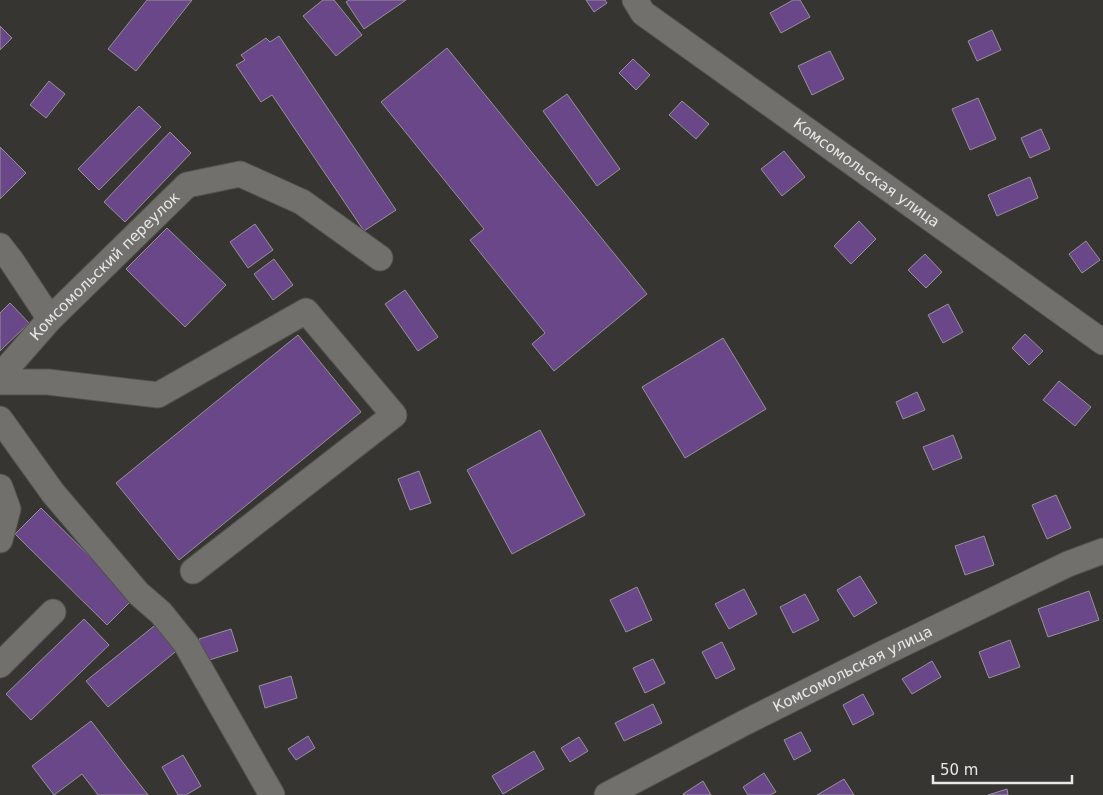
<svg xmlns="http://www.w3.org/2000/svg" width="1103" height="795" font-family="'DejaVu Sans',sans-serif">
	<rect width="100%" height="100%" fill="#363532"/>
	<g fill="#6a4789" stroke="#949395">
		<polygon points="147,0 192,0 136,71 108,49"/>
		<polygon points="323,0 334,0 362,35 336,56 303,16"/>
		<polygon points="349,0 406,0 364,29 346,2"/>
		<polygon points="586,0 605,0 607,3 594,12"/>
		<polygon points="793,0 800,0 810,17 781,33 770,13"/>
		<polygon points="0,26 12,38 0,50"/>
		<polygon points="992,30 1001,50 977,61 968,41"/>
		<polygon points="279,36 396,210 364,231 272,95 261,102 236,65 245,60 241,55 266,38 270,42"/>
		<polygon points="447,48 647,294 554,371 532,344 545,333 470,240 484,229 381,102"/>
		<polygon points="830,51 844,79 812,95 798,66"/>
		<polygon points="633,59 650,75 636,90 619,73"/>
		<polygon points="49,81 65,94 46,118 30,105"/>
		<polygon points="567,94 620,169 597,186 543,111"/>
		<polygon points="978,98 996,139 970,150 952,109"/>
		<polygon points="682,101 709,124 696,139 669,115"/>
		<polygon points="139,106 161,127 99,190 78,169"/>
		<polygon points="1041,129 1050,149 1030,158 1021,138"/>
		<polygon points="170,132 191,153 125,222 104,202"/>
		<polygon points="0,147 26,173 0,199"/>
		<polygon points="784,151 805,177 782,196 761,169"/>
		<polygon points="1030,177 1038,198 997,216 988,195"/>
		<polygon points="859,221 876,239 851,264 834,246"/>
		<polygon points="255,224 273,250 248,268 230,242"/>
		<polygon points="167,228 226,285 185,327 126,269"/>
		<polygon points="1086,241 1100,260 1082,273 1069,254"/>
		<polygon points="925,254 942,272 926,288 908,270"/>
		<polygon points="274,259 293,285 273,300 254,274"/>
		<polygon points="405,290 438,337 418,351 385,304"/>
		<polygon points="10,303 29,323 0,351 0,313"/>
		<polygon points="948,304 963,332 943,343 928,315"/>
		<polygon points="1025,334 1043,351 1029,365 1012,348"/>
		<polygon points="298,335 361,412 179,560 116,483"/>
		<polygon points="723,338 766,409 685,458 642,387"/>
		<polygon points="1059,381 1091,407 1075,426 1043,400"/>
		<polygon points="917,392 925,410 903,419 896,402"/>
		<polygon points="540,430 585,515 512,554 467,470"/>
		<polygon points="953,435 962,458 933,470 923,447"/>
		<polygon points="419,471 431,503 410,510 398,479"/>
		<polygon points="1056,495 1071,528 1047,539 1032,505"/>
		<polygon points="41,508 133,599 107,625 15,534"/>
		<polygon points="984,536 994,565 965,575 955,546"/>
		<polygon points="860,576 877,603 854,617 837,590"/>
		<polygon points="637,587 652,620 626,632 610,600"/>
		<polygon points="744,589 757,614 729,629 715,604"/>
		<polygon points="1089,591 1099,620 1048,637 1038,609"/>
		<polygon points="805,594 819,620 793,633 780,607"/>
		<polygon points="84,619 109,645 31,720 6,694"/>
		<polygon points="159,622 180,648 108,707 86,681"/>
		<polygon points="231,629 238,651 206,661 199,639"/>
		<polygon points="1010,640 1020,667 989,678 979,652"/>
		<polygon points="722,642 735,669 716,679 702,652"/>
		<polygon points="653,659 665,683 645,693 633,668"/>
		<polygon points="932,661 941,677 912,694 902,679"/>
		<polygon points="291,676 297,698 265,708 259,686"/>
		<polygon points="863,694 874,714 853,725 843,705"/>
		<polygon points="653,704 662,723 624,741 615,723"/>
		<polygon points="91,721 148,795 98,795 82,774 54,795 32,766"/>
		<polygon points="801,732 811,751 794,760 784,740"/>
		<polygon points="308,736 315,748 296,760 288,749"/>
		<polygon points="579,737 588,751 570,762 561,748"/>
		<polygon points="534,751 544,769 503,794 492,776"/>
		<polygon points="183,755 201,786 186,795 178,795 162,767"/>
		<polygon points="764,773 776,792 770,795 748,795 743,787"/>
		<polygon points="844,779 854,795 817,795"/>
		<polygon points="703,781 711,795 684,795 683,794"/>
		<polygon points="1007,789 1008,795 988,795"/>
	</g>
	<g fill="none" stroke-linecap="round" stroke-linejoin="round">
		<defs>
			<g id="minor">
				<path id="s1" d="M 635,0 L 643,13 L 1103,342"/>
				<polyline points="0,246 11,260 50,319"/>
				<path id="s2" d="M 0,376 L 50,319 L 187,185 L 240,174 L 302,202 L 380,258"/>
				<polyline points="0,382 48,382 158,395 306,311 394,415 193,571"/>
				<polyline points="0,419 53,493 138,593 161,613 186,644 272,795"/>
				<polyline points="0,487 8,509 0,540"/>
				<polyline points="0,665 53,612"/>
				<path id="s3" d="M 607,795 L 744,723 L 882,654 L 1068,564 L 1103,551"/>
			</g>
		</defs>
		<use href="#minor" stroke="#52514f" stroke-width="27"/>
		<use href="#minor" stroke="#71706d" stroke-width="25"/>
	</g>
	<g text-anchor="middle" stroke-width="5" stroke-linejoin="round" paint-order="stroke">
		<g font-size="15" fill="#e8e8e6" stroke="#363532">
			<text dy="5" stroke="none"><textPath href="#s1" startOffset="290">Комсомольская улица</textPath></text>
			<text dy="5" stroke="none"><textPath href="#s2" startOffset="152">Комсомольский переулок</textPath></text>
			<text dy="5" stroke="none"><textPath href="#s3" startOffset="276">Комсомольская улица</textPath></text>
		</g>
	</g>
	<path d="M933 775v8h139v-8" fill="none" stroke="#e8e8e6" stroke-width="2.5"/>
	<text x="940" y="775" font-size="15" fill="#e8e8e6" stroke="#363532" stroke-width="4" paint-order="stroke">50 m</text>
</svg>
